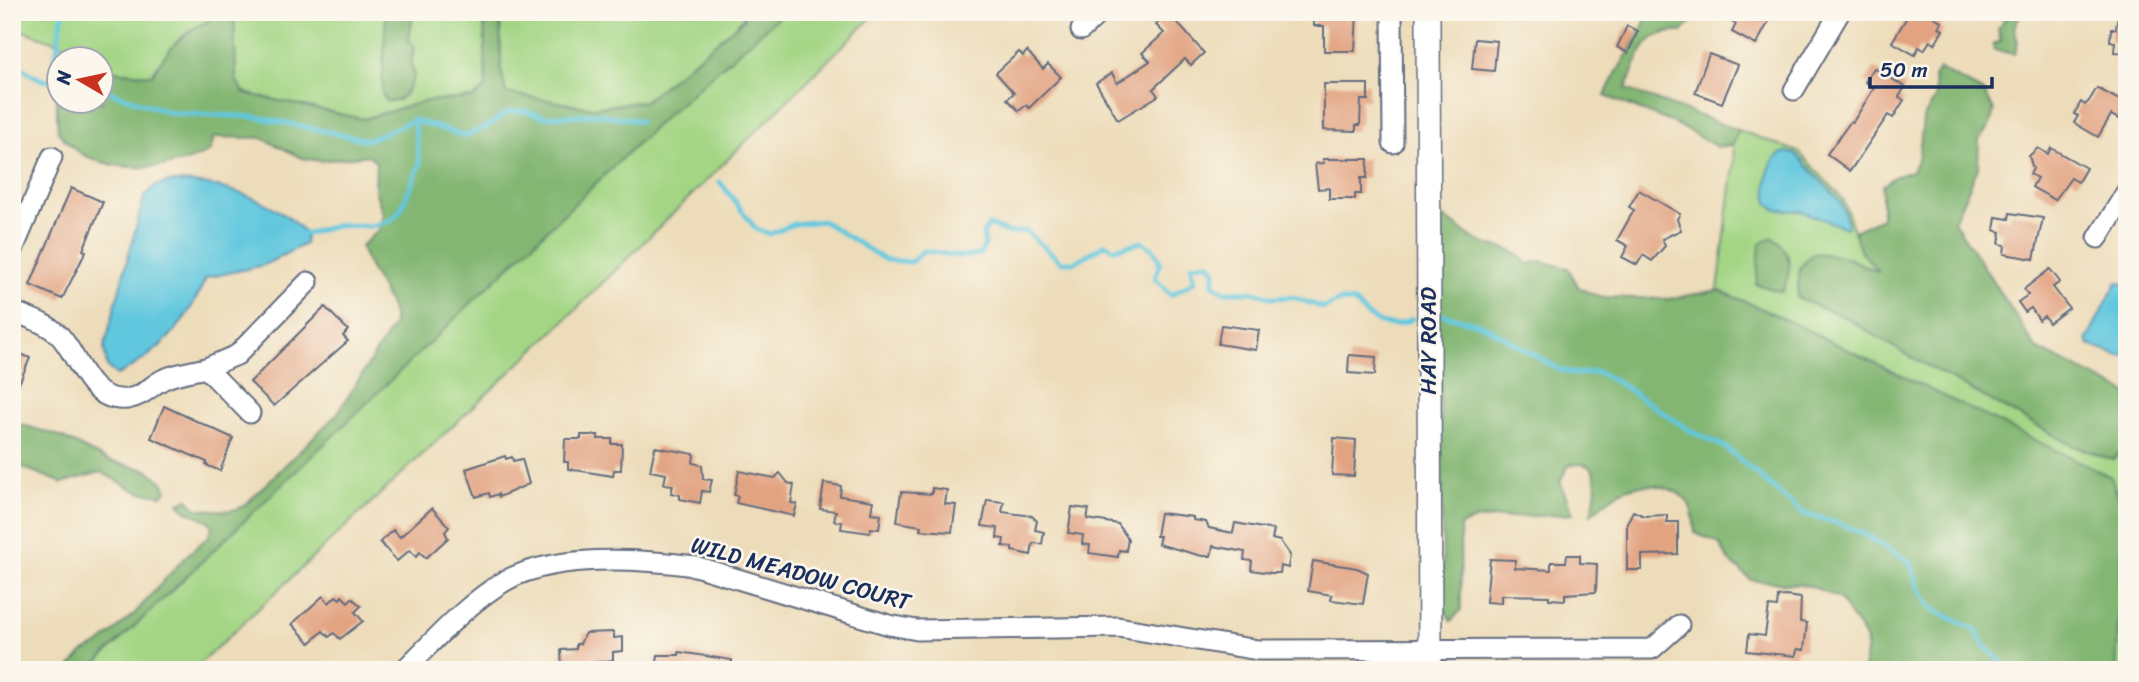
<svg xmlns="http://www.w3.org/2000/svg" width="2139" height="682" font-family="Sriracha,sans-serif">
	<rect width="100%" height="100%" fill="#fbf7ec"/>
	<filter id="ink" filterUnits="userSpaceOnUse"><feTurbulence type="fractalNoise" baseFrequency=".0143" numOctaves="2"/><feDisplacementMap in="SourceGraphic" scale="14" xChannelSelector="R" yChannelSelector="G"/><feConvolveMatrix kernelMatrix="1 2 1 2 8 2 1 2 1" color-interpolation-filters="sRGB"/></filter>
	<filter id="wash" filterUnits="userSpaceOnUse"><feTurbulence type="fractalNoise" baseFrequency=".00686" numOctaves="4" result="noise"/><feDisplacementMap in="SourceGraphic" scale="28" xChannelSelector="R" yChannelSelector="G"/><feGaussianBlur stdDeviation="1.57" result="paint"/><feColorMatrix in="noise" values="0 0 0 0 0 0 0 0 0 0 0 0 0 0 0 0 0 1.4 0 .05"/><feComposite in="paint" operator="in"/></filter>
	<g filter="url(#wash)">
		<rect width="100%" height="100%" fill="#eddcb9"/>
		<g fill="#a3d584" stroke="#5f8271" stroke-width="2">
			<path d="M 12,12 L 210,12 L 208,21 C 182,33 166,50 152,75 L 102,70 L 102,60 L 87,59 L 82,51 L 12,27 Z"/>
			<polygon points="234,12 386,12 382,93 398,101 409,88 414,76 411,64 414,51 409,40 413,12 484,12 486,87 473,98 426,101 363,119 251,95 240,89 236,80"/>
			<polygon points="500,12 743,12 745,14 730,34 645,101 593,108 506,93 501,68"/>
			<polygon points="770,12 877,12 559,326 193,670 89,670"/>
			<polygon points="1738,130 1799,152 1843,199 1861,251 1881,273 1843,256 1800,268 1797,298 1843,316 1902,352 2072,445 2113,460 2127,445 2127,670 2116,670 2124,513 1776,315 1718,290 1734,163 1733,145"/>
		</g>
		<g fill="#82b672" stroke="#4e7268" stroke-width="2">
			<path d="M 210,12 L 234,12 L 236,80 L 244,93 L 363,119 L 426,101 L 473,98 L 486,87 L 484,12 L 500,12 L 501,68 L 506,93 L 592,108 L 645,101 L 744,19 L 743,12 L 784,12 L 668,114 L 89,670 L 68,670 L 82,653 L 101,643 L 135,613 L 185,557 L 209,536 L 212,526 L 208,520 L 186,511 L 179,503 L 188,499 L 197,509 C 214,509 232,515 246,504 L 337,414 L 394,324 C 392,294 367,273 361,246 L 379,230 L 383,214 L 375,190 L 376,162 L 369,155 L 320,161 L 302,158 L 262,138 L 214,137 L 210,151 C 174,171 119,173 82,154 C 73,149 65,139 58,132 L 56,92 L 59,72 L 60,102 L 102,102 L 102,70 L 152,75 C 167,50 181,33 208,21 Z"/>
			<path d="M 386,12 L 413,12 L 409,40 L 414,46 L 411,64 L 414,76 C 409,89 403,103 386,101 L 382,93 Z"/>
			<path d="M 1648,12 L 1692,12 L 1694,19 L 1682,32 C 1642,29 1639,57 1626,89 L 1738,130 L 1733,145 L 1717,147 L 1676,124 L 1605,96 C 1616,66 1639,44 1648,12 Z"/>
			<polygon points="2009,12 2022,12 2014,27 2018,42 2014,54 1995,50 1993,45 2001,41 1998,29"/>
			<polygon points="1939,69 1984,92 1994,110 1990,125 1979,140 1978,168 1954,221 2036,348 2127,393 2127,445 2113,460 2072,445 1902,352 1843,316 1797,298 1800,268 1813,253 1843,256 1879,272 1861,251 1854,231 1882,218 1882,186 1894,177 1912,171 1919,156 1923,119 1936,96 1934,77"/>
			<path d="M 1436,212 C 1450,220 1460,230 1473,238 C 1495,251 1510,243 1528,264 L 1541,261 L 1568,268 L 1579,288 L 1599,297 L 1669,299 L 1718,290 L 1776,315 L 2111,477 L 2124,513 L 2116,670 L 1864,670 L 1867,641 L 1839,598 L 1811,586 L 1751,580 L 1728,559 L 1719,543 L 1695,533 C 1694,525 1694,514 1690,506 C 1679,485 1642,480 1622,491 C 1611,496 1601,506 1591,514 C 1597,492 1604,455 1568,466 L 1560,481 L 1573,514 L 1477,519 L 1460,526 L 1461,610 L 1451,621 L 1444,608 Z"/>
			<path d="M 1772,237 C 1793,252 1793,269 1782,292 L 1756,284 L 1760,244 Z"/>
			<polygon points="12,422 57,435 109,461 147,470 162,481 167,490 162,495 138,492 101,472 62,483 12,463"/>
		</g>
		<g fill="#61c7de" stroke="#3e7b9e" stroke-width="2">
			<path d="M 1785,152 L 1796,154 L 1841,202 L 1848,224 L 1846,228 L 1801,211 L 1777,210 L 1768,203 C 1765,186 1766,158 1785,152 Z"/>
			<path d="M 169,182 C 215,181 275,198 306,234 L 305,244 L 264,265 L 206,278 C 187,323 162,352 117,375 L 107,367 L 104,348 L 144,197 L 155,186 Z"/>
			<polygon points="2117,282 2127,285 2127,356 2116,355 2089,345 2087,339"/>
		</g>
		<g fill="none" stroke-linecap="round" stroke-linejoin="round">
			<g stroke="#61c7de" stroke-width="5">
				<polyline points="12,63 42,80 60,82"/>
				<polyline points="52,81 63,12"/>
				<polyline points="102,89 171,113 257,117 368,140 414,120 465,136 486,127 508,112 524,111 546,117 598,114 640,121"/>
				<path d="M 720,182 L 756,229 L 770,234 L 794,224 L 823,221 L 885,260 L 911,262 L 923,251 C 946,252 958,260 980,254 L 985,244 L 983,234 L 989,225 L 1009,233 L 1026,231 L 1061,262 L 1075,262 L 1106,244 L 1114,249 L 1142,242 L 1154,250 L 1160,262 L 1155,279 L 1171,295 L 1195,281 L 1191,265 L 1209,263 L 1215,272 L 1213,284 L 1225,292 L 1256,292 L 1272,298 L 1292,297 L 1324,308 L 1340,301 L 1354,302 C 1371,322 1388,332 1412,319"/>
				<polyline points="306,234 338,225 371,226 390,221 400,211 420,165 414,120"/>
				<polyline points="1444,315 1485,326 1560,370 1577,374 1597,372 1617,382 1691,431 1725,447 1804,514 1832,521 1862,533 1910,562 1919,589 1932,609 1976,630 1983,644 2010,670"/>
			</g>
		</g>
		<g id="blocks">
			<g fill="#e2a381">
				<polygon points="1168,12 1204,53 1191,65 1185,59 1153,89 1158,96 1118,120 1096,83 1112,73 1117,83 1150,61 1142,53 1164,33 1156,25"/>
				<polygon points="1314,12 1357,12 1355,51 1324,51 1324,26 1314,26"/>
				<polygon points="1737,12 1774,12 1756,45 1732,32 1736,24 1732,22"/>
				<polygon points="1910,12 1926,12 1942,22 1939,28 1943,30 1935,44 1930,41 1924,50 1919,47 1915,55 1892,42"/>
				<polygon points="2118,14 2127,14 2127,53 2114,52 2115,42 2110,41 2111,29 2116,29"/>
				<polygon points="1627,26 1638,31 1628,53 1617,47"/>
				<polygon points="1475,39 1497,41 1494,71 1472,69"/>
				<polygon points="1027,51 1043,69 1048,64 1061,77 1029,108 1026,105 1019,111 1007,99 1014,93 996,73 1019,52 1023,56"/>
				<polygon points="1709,54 1738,65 1722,103 1695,93"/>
				<polygon points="1874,68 1905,87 1899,97 1904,100 1893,118 1888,115 1850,171 1827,154 1851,121 1853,122 1874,88 1865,82"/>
				<polygon points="1324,84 1368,84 1368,100 1361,100 1360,125 1356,125 1356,131 1324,130"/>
				<polygon points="2097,88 2127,104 2121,120 2111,115 2098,137 2074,123 2078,116 2074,114 2081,102 2085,105 2089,101"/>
				<polygon points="2038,148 2048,154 2051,148 2086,168 2078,182 2071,178 2055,200 2032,187 2037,178 2030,174 2033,169 2029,156"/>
				<polygon points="1323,159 1368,159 1367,178 1361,178 1361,194 1355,194 1355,199 1329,199 1329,188 1318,189 1315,164 1324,163"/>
				<polygon points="71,188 103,202 83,250 86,251 62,299 30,285"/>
				<polygon points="1639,190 1680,214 1677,219 1681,230 1662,239 1665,246 1652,261 1643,255 1637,265 1622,257 1628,246 1617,240 1634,210 1629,207"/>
				<polygon points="2010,213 2043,218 2034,259 2004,254 2005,245 1999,244 2001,232 1994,230 1996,217 2009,219"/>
				<polygon points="2050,269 2060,282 2053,287 2069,308 2049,323 2044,316 2039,320 2031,308 2025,312 2018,302 2028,295 2024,289"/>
				<polygon points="325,307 348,330 343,336 348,341 274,406 250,382"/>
				<polygon points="1221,325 1259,330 1256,350 1218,344"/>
				<polygon points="12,350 30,358 12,400"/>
				<polygon points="1349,355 1376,357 1375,375 1348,373"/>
				<polygon points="164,406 233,438 220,471 206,465 207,462 151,438"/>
				<polygon points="581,435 598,435 598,439 612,439 612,444 622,444 621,470 614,470 613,476 568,469 568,462 564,462 565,439 581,439"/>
				<polygon points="1334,438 1356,440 1354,476 1332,475"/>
				<polygon points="655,447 694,454 693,463 702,465 703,479 712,480 709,492 702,491 700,503 680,499 680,495 671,493 673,485 664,484 666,474 650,471"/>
				<polygon points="505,456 506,459 512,457 513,461 522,459 529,484 499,497 498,494 490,497 489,493 476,497 466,469"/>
				<polygon points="739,471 775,478 780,473 788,483 794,485 791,503 797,504 794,516 736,503 738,496 734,495"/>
				<polygon points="824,483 841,486 840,496 873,501 871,513 881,514 879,529 871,528 870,533 841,529 842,522 834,521 836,511 820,509"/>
				<polygon points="932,488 947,490 945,504 956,505 952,532 920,530 921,526 897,522 901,492 932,494"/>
				<polygon points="987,500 1004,502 1002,512 1032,516 1037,521 1035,530 1044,532 1042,544 1033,543 1031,555 1012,551 1012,547 1003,546 1004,539 997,538 998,528 982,526"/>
				<polygon points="1072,507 1089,509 1087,519 1118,524 1128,539 1126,551 1119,550 1118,557 1089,553 1090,545 1082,544 1083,535 1068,533"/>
				<polygon points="432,508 449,527 445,532 448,538 426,558 420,552 416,557 410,550 397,561 380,542 393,530 400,537"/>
				<polygon points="1633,511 1644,516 1667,515 1667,522 1678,522 1678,554 1642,555 1642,570 1627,570 1627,523"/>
				<polygon points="1160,513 1193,517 1193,520 1206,522 1209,528 1233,533 1235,523 1274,530 1272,539 1280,541 1290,555 1288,568 1281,566 1280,573 1271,573 1251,570 1252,561 1244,560 1245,552 1213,546 1211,556 1202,556 1158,544 1160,536 1156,536"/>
				<polygon points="1567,555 1580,555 1580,563 1597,564 1596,592 1565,594 1565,600 1549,599 1549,596 1501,595 1501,603 1486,602 1490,559 1515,560 1515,568 1551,570 1551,562 1566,562"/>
				<polygon points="1313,561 1357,568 1368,573 1363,604 1331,600 1332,595 1308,591"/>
				<polygon points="323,596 329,603 336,596 340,599 342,596 348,602 352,598 361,606 355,612 363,621 340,639 334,633 329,637 323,631 310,643 292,624"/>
				<polygon points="1785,596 1801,598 1800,622 1807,623 1804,650 1797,649 1796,656 1747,651 1749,634 1765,636 1769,606 1777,607 1778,597"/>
				<polygon points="614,632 614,638 623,637 623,651 613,652 613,660 591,663 579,670 562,670 561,650 576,649 576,644 580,644 585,633"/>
				<polygon points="679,652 732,660 732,670 656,670 658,655 679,655"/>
			</g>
		</g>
	</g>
	<g filter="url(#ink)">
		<use href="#blocks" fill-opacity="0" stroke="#646c7e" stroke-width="2"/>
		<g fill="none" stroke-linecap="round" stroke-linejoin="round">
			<defs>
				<g id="minor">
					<polyline points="1392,12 1393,143"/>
					<polyline points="1081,30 1100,12"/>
					<polyline points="1794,90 1840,12"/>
					<polyline points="2098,238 2127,191"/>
					<polyline points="12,252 52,157"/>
					<path d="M 12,311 C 29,318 47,323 60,336 C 80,358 88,403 127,399 C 143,397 151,385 164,379 C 177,373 193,371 206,368"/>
					<polyline points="250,413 206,368 237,355 308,282"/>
					<path d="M 404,670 C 435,640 467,603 505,581 C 555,553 640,559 695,566 L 889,625 L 917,630 L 1118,627 L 1258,650 L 1652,649 L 1679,625"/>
				</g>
				<polyline id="tertiary" points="1428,12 1430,670"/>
			</defs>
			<use href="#minor" stroke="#646c7e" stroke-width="23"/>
			<use href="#tertiary" stroke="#646c7e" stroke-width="26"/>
			<use href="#minor" stroke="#fff" stroke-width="19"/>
			<use href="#tertiary" stroke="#fff" stroke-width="23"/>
		</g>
	</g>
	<g text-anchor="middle" stroke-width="5" stroke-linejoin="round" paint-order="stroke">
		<g font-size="23" fill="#1b2f5e" stroke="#fbf7ec">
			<text transform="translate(1428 341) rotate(-90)" y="8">HAY ROAD</text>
			<text transform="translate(801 573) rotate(15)" y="8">WILD MEADOW COURT</text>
		</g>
	</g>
	<rect width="2139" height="682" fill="none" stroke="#fbf7ec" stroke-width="42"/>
	<g transform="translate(80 80) rotate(279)"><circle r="33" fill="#fbf7ec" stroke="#a1a7b3" stroke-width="2"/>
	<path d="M0-5L12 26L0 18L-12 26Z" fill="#c8321e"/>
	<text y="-10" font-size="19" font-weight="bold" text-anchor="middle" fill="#1b2f5e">N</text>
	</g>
	<path d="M1870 77v10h122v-10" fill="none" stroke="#1b2f5e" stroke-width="3.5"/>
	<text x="1880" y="77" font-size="21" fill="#1b2f5e" stroke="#fbf7ec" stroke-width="5" paint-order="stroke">50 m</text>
</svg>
